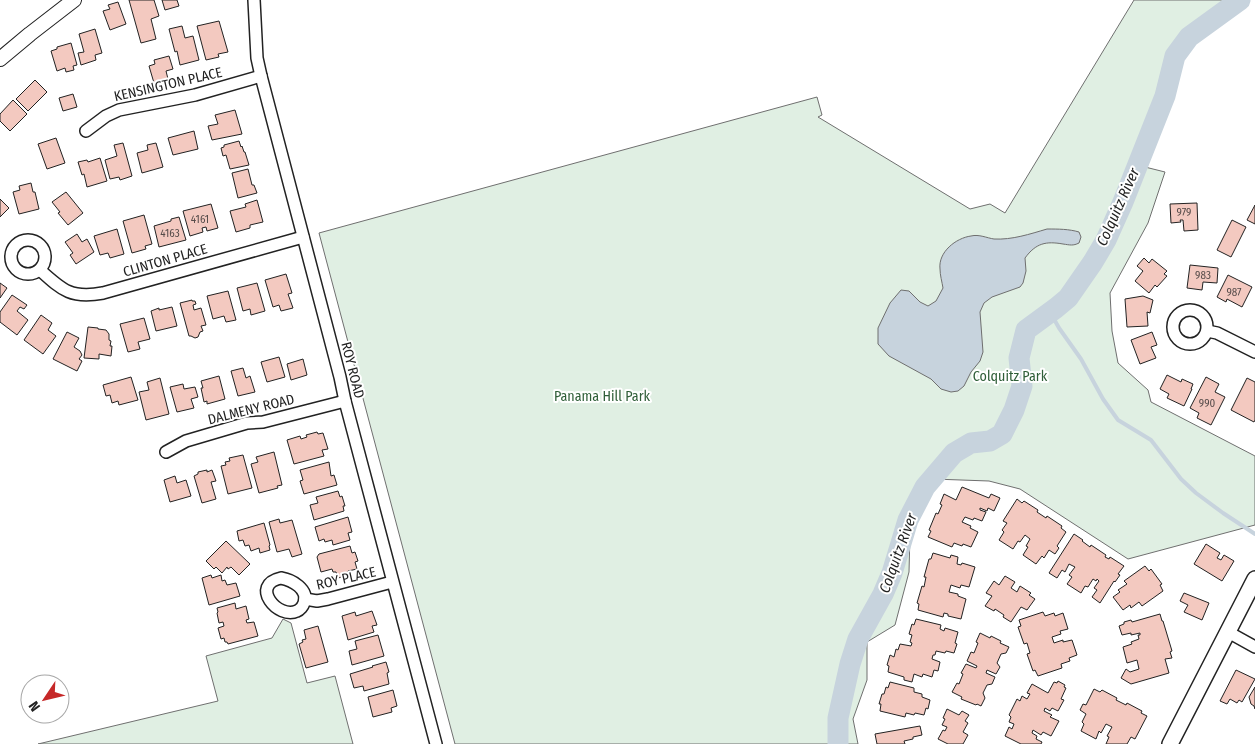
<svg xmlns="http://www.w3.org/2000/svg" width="1255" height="744" font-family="'Fira Sans Condensed',sans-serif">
	<rect width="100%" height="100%" fill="#fff"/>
	<g fill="#e0efe3" stroke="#6f6f6f">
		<polygon points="1134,0 1244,0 1217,16 1204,27 1184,38 1177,44 1168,63 1162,98 1159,105 1156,122 1137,165 1165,172 1148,223 1110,293 1112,331 1118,363 1148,390 1151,402 1255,456 1255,525 1128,559 1020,489 989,481 933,479 910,533 909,572 895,625 867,642 867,680 853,719 858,744 455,744 319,233 817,97 822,115 818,117 970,209 990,204 1005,213"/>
		<polygon points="283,619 291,623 307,683 335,676 353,744 38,744 218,701 206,656 272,638"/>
	</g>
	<path fill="#c7d3dd" stroke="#6f6f6f" d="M 1047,229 C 1058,229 1069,229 1079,232 L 1081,237 L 1079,243 C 1073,246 1070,245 1063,244 C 1046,241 1036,243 1025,258 L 1026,271 L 1023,283 L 1020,287 L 992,297 L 984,303 L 980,312 L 983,352 L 980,361 L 971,372 L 964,386 L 958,391 L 951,392 L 941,389 L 931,379 L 889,356 L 878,344 L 878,328 L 890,303 L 901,290 L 909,291 L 920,302 L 928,306 L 936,301 L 943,288 C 942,282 940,275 940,269 C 938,252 956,238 971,236 C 979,234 987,238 994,239 C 1012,240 1030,234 1047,229 Z"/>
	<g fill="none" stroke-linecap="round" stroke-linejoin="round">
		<polyline stroke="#c7d3dd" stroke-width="4" points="1050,312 1059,328 1081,359 1103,399 1118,420 1151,440 1181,479 1196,493 1223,513 1255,534"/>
		<polyline stroke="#c7d3dd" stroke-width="21" points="838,744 838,718 850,664 858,639 883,594 892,573 908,520 925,487 954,453 971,443 990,441 1002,434 1014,410 1022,386 1019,358 1026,330 1056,308 1068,298 1093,262 1106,240 1123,202 1165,96 1175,56 1189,37 1240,0"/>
	</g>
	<g fill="#f3c9c0" stroke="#222">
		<polygon points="129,0 154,0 159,16 151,19 156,39 141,43"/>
		<polygon points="162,0 177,0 179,6 165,10"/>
		<polygon points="118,2 126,24 110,30 103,11 110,9 108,5"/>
		<polygon points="219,21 228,52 218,54 219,57 206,60 197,26"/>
		<polygon points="182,26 185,38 193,36 199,60 180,65 177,51 175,52 169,29"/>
		<polygon points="95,29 102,53 95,55 96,60 81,65 78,53 84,52 79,34"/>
		<polygon points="71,43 77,65 73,66 74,70 66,72 65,68 57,71 51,51 57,49 57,47"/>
		<polygon points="169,56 173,69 166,71 169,83 162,85 161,81 154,83 149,66 155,64 154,60"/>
		<polygon points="35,80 47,92 28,111 16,99"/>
		<polygon points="73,94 77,107 63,111 59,98"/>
		<polygon points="13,100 27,114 10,131 0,121 0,114"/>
		<polygon points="235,110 242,134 212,140 208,126 218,124 215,115"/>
		<polygon points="194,131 198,149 173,155 168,138"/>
		<polygon points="56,138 65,163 47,169 38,144"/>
		<polygon points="239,141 241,147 242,146 244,152 245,152 249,165 230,169 226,155 223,156 221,148 224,147 224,145"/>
		<polygon points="123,143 132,176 120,180 119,177 110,179 105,160 117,156 114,145"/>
		<polygon points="156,143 163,167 142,173 137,153 148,150 147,145"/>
		<polygon points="100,158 107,181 87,187 84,174 82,175 78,162 87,160 88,162"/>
		<polygon points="248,169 252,185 254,185 257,193 238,198 232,173"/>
		<polygon points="31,183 33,192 35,192 39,209 19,214 13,192 20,190 19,186"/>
		<polygon points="66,192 83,213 68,225 58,213 60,212 52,202"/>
		<polygon points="0,199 9,208 0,217"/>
		<polygon points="257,200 263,222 250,225 250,228 236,232 230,211 246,207 245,204"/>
		<polygon points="1197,203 1198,230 1184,231 1183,220 1180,220 1181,222 1171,223 1170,204"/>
		<polygon points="211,204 218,228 207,231 206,227 202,228 203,232 190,236 183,211"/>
		<polygon points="1255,205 1255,224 1247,220"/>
		<polygon points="144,215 152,244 145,246 146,249 132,253 123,221"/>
		<polygon points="179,217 186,240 159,247 154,226 171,221 171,219"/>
		<polygon points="1232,220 1246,227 1231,257 1217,250"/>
		<polygon points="117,229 124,254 110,258 108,253 100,255 94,236"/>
		<polygon points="77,234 82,242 87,239 94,252 76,264 70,255 73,253 65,242"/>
		<polygon points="1144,258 1149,263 1152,259 1167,271 1164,274 1167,276 1157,287 1155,285 1149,293 1135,281 1143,271 1137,266"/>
		<polygon points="1190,265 1218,268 1217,283 1203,282 1202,290 1187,288"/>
		<polygon points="286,274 292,293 288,294 293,308 281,311 279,305 273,307 265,280"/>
		<polygon points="1228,275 1252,287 1242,307 1227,299 1226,302 1217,297"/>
		<polygon points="0,283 7,288 0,298"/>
		<polygon points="257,283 265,311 251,315 250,309 243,311 237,288"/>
		<polygon points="228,291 236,320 226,322 224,316 213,319 207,296"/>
		<polygon points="12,295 27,305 24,309 20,307 17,311 28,320 17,335 0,322 0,312"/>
		<polygon points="1143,296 1153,300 1150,313 1147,312 1148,326 1127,327 1125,299"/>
		<polygon points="192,300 192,301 195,301 196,304 193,305 194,310 201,308 206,325 201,326 203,331 200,332 198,337 195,338 191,336 189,336 180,303"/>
		<polygon points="172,307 177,326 156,331 151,311 159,308 159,310"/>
		<polygon points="41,315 52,323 48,330 56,336 43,354 24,340"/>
		<polygon points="144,318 150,339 138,342 140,349 128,352 120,324"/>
		<polygon points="88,327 98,328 98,329 106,330 109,334 109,340 111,341 110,346 112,346 111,356 99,354 99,359 84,358"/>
		<polygon points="67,332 79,338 74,347 80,351 82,355 79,359 82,361 77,371 53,359"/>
		<polygon points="1152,332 1157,345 1151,347 1156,358 1140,364 1131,340"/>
		<polygon points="279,357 285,377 267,382 261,362"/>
		<polygon points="303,359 307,375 291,380 287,364"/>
		<polygon points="243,368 246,378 250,376 255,392 238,396 231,371"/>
		<polygon points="1167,375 1181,382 1182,379 1193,384 1191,389 1192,389 1184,406 1167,398 1169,394 1160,389"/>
		<polygon points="219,376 225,399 207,404 207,401 204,402 201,388 203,388 201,381"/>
		<polygon points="131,377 138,400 119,405 118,401 112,403 110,395 106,396 103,385"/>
		<polygon points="1206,377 1219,384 1215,392 1225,397 1211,425 1197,418 1199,413 1190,408"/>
		<polygon points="160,378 169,414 146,420 139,392 149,390 147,382"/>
		<polygon points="1247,378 1255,382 1255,420 1254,422 1231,410"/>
		<polygon points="183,384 184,389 195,387 198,397 191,399 194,408 177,412 170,387"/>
		<polygon points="317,432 318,434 323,433 328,449 322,450 324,456 294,464 287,440 300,436 301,439 307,437 306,435"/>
		<polygon points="274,452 282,485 277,486 278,488 259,493 251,464 258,462 256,457"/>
		<polygon points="243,455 252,488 228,494 221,466 226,465 225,462 230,461 229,458"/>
		<polygon points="329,462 331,476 334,475 337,485 304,494 300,481 303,480 300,470"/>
		<polygon points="207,470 207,472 212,470 216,481 211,482 216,499 202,503 194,476 198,474 198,472"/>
		<polygon points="175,476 177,483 186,480 191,496 170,502 164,480"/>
		<polygon points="962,487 989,498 991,494 1000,498 994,511 988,508 987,511 980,508 980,510 986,512 982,521 974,518 973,520 965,517 962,522 971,526 970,528 978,532 971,547 963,544 962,546 954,543 952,547 928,537 931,531 929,530 936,513 938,514 942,505 940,504 944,494 956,500"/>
		<polygon points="338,491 340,497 342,496 345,506 343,506 344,511 314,520 310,505 318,503 316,497"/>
		<polygon points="1017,499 1022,503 1024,501 1038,510 1037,512 1046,518 1047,516 1062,526 1061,528 1066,532 1057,546 1059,548 1055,554 1049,550 1044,558 1042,556 1036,564 1023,555 1028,547 1026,546 1030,539 1025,535 1020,542 1018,541 1013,549 999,540 1004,532 1002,530 1007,523 1003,521"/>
		<polygon points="348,517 352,532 348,533 350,540 333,545 332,540 325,542 324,539 319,541 315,527"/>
		<polygon points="279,519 280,523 292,520 302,554 292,557 289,549 277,552 269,522"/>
		<polygon points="264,523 270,545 269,546 270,550 260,553 259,548 251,551 249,545 245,546 243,540 239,541 237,531"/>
		<polygon points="1074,534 1083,540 1082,541 1090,547 1091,545 1106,555 1105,557 1109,559 1110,557 1124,566 1118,574 1120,575 1115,582 1114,581 1100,603 1092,597 1097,590 1094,588 1099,581 1097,579 1096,581 1093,579 1088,587 1085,586 1081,593 1067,584 1072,577 1069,575 1075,567 1069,564 1065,572 1062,570 1057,578 1049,573"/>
		<polygon points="226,541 250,564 239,575 231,567 228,569 227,567 222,573 216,567 214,569 206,561"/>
		<polygon points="1206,544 1220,553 1217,558 1221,560 1224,555 1234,561 1222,581 1194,564"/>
		<polygon points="350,546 352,553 355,552 358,561 355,562 357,569 348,571 349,575 338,578 336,572 333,572 332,569 321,572 317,557 319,554"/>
		<polygon points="933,553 950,558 951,555 958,557 957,564 961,565 962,563 975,567 969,587 961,585 960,588 951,585 949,592 958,594 958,596 966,599 961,619 948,616 948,614 944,613 943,617 918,610 919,604 917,603 922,586 924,587 926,577 924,577 929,559 931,559"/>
		<polygon points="1145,566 1149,571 1151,569 1162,584 1160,585 1163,591 1142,606 1139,602 1131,608 1130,605 1123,610 1113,597 1120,592 1118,590 1127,584 1124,581"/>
		<polygon points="211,575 212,578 221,575 222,581 225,580 227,585 236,583 240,596 209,605 202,578"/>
		<polygon points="1005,576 1015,582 1011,588 1017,592 1020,586 1031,593 1029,595 1035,599 1027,610 1021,607 1011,622 1003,617 1004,615 995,609 994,611 985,606 992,596 986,593 994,581 999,585"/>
		<polygon points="1184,593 1209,603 1202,620 1184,612 1188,605 1180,601"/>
		<polygon points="235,603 236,609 246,606 249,619 246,620 247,623 254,622 258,636 228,644 227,642 225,642 224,638 221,639 218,628 224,626 223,622 219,623 217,613 218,612 217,608"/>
		<polygon points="372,611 377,625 372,626 374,632 348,640 342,616 355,612 356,616"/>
		<polygon points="1043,612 1045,616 1054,613 1055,616 1063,613 1068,629 1060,631 1061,634 1052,637 1054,643 1063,640 1063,642 1072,640 1077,655 1069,658 1070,661 1061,664 1062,668 1038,676 1035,670 1033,671 1027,654 1030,653 1027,643 1024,644 1018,627 1021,626 1019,620"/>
		<polygon points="1160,614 1162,621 1163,621 1172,651 1170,652 1172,658 1165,659 1169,673 1131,684 1121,678 1126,669 1130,672 1139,669 1137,660 1127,663 1123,647 1132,644 1131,642 1139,639 1138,635 1140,635 1140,633 1131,635 1131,633 1122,635 1119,626 1124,624 1124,622 1131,620 1132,622"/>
		<polygon points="916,619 941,625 940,629 944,631 945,628 958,632 955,643 957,644 954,653 946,651 945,653 936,651 935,655 933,655 932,659 940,662 938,671 934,670 932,677 923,674 922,677 914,674 912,682 904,680 904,677 888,672 889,666 887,665 890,655 894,657 896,649 898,650 900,644 911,646 912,643 910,642 912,635 909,634 912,624 914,625"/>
		<polygon points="318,626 328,662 306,668 299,644 303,642 302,640 306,639 304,630"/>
		<polygon points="980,633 990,638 991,636 1001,641 1000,643 1009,647 1006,653 1001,654 997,663 1000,667 996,674 987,670 986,673 995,677 992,684 987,685 983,693 985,698 981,706 977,704 976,705 961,699 962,697 952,692 957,683 959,684 963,674 961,673 966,664 976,668 977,666 967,661 971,652 974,653 978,643 976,642"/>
		<polygon points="378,635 384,656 352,665 349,651 357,649 355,641"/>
		<polygon points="386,662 389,672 387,673 389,684 364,691 363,686 354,688 350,674 373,667 372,666"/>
		<polygon points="1236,670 1255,679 1242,702 1239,700 1237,703 1230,699 1227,704 1220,701"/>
		<polygon points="1058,681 1065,685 1064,687 1066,688 1061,699 1064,700 1058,711 1052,708 1050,711 1045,708 1044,711 1052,715 1050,717 1059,721 1051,736 1043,732 1041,735 1033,730 1032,733 1037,736 1036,739 1042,742 1041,744 1021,744 1005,736 1009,727 1012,729 1014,724 1009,722 1011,717 1009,715 1017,699 1020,701 1022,696 1027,699 1030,694 1027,693 1032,684 1048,693 1054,682 1057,683"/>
		<polygon points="890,682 914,688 914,692 922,694 922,697 930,700 928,709 926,708 924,715 915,713 914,715 906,713 905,717 880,711 881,704 879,704 882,694 884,694 886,687 888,688"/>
		<polygon points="1255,687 1255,709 1254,706 1251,704 1249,697"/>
		<polygon points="1094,689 1100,692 1102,690 1117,698 1116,700 1126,705 1127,703 1142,711 1141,713 1147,716 1135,739 1131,737 1127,744 1106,744 1109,737 1107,736 1112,727 1106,724 1101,733 1099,731 1096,739 1081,731 1084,724 1082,722 1086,714 1080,710 1083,704 1086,705"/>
		<polygon points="393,690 397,706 391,708 392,712 373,717 368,697"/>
		<polygon points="947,709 959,715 962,711 969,715 965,721 968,723 963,732 968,735 963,744 948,744 938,739 943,730 945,731 947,727 942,725 945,719 943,718"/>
		<polygon points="920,726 922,735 913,737 913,739 904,741 905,744 877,744 875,734"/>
	</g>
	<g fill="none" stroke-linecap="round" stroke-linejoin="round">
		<defs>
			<g id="minor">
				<polyline points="254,0 257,58 261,76 340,377 345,401 436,744"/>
				<polyline points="86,131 106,116 119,110 195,95 261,76"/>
				<circle cx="28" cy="257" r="17"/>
				<path d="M 40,270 C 62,290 71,299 103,293 L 303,237"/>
				<circle cx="1190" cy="327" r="17"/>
				<polyline points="1207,331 1217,333 1255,352"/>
				<polyline points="166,452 186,441 247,423 263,422 345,401"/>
				<path d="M 281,578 C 292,580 309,589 304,603 C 303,606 300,610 297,611 C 278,620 249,585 281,578 Z"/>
				<polyline points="305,599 317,601 328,599 392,582"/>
				<polyline points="1228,632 1255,647"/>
			</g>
			<polyline id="tertiary" points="0,59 30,34 74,0"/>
			<polyline id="secondary" points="1170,744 1255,579"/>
		</defs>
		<use href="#minor" stroke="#222" stroke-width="14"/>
		<use href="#tertiary" stroke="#222" stroke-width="16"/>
		<use href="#secondary" stroke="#222" stroke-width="18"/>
		<use href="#minor" stroke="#fff" stroke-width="11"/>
		<use href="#tertiary" stroke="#fff" stroke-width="14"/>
		<use href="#secondary" stroke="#fff" stroke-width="15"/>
	</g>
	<g text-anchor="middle" stroke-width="4" stroke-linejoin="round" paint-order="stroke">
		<g font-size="11" fill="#564c4a">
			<text x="1184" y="216">979</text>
			<text x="200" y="223">4161</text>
			<text x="170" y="237">4163</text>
			<text x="1203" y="279">983</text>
			<text x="1234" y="296">987</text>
			<text x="1207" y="407">990</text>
		</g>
		<g font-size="14" fill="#222" stroke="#fff">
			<text transform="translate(168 84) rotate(-13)" y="5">KENSINGTON PLACE</text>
			<text transform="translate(165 260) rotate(-16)" y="5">CLINTON PLACE</text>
			<text transform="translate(353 370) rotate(76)" y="5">ROY ROAD</text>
			<text transform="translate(251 409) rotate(-14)" y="5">DALMENY ROAD</text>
			<text transform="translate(346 578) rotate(-13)" y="5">ROY PLACE</text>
		</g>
		<g font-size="14" fill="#2f5e38" stroke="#fff">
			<text x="1010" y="381">Colquitz Park</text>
			<text x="602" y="401">Panama Hill Park</text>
		</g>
		<g font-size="15" font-style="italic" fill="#222" stroke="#fff">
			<text transform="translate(1118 207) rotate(-66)" y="5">Colquitz River</text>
			<text transform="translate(898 553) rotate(-70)" y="5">Colquitz River</text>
		</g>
	</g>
	<g transform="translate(45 699) rotate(235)"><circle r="24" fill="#ffffff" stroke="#a7a7a7"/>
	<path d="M0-4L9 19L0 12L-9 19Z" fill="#c62828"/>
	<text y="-8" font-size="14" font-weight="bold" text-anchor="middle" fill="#222222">N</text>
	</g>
</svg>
